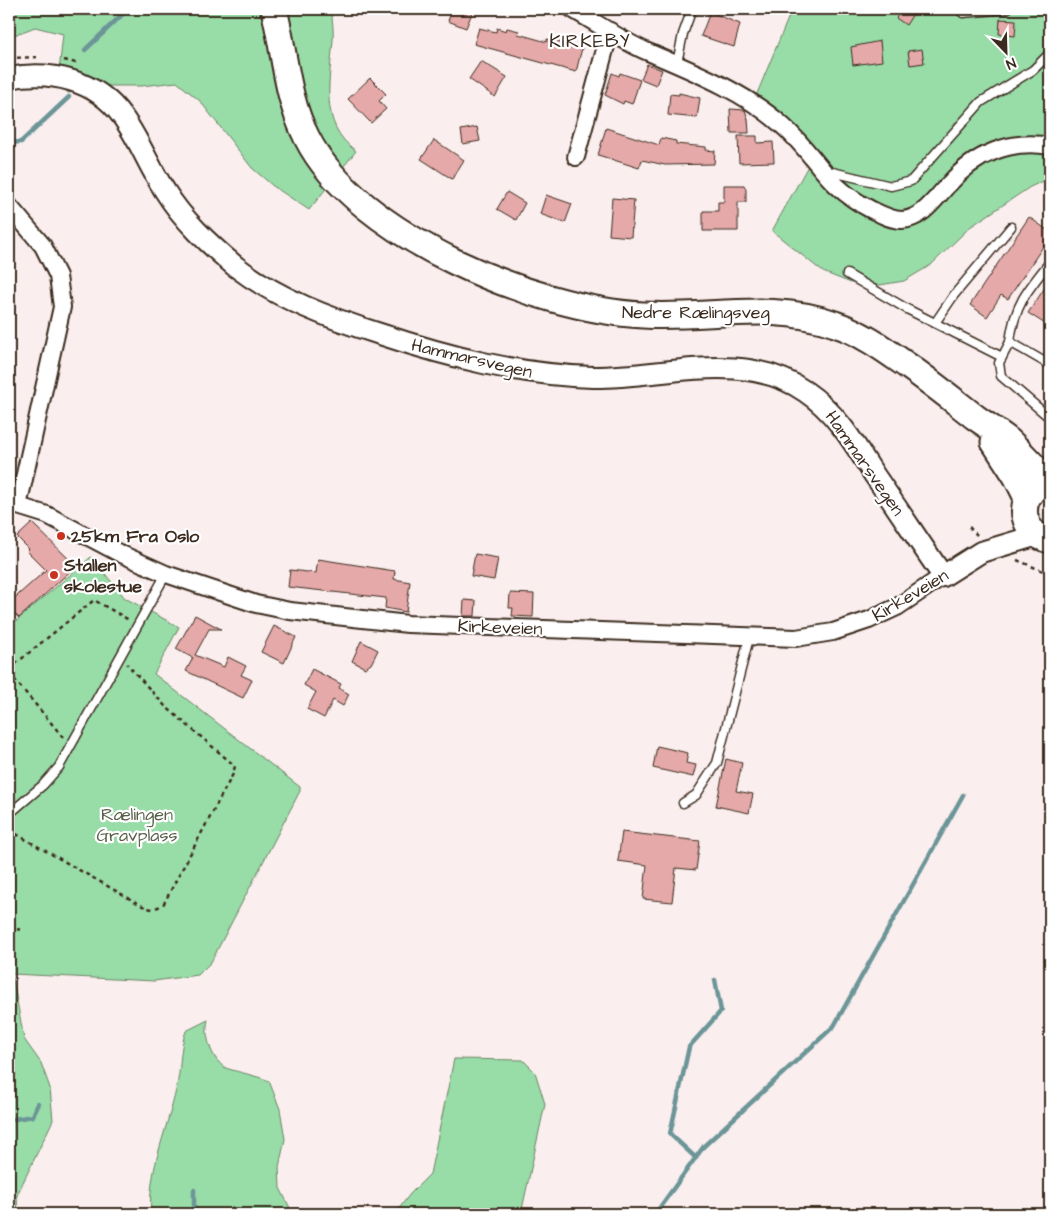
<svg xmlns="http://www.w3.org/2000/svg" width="1059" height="1223" font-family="'Architects Daughter',sans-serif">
	<rect width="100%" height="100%" fill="#faeeee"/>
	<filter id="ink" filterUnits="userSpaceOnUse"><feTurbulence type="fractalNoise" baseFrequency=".02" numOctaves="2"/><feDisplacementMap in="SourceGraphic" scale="10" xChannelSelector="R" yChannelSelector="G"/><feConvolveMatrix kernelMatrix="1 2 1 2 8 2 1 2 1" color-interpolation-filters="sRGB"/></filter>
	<g filter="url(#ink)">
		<g fill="#98dca8" stroke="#6a8363">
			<path d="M 9,9 L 331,9 C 332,19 334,30 333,40 C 330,80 318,124 356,151 L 309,210 L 273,186 L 252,168 L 200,101 L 177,82 L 141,86 L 105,86 L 68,93 L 58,81 L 63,34 L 35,27 L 9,37 Z"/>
			<polygon points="792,9 1050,9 1050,178 1030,187 970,227 931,265 904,281 880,285 851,283 823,272 772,231 809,164 754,101"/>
			<polygon points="91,557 125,598 179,627 154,674 300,787 300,791 211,962 198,975 154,981 12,974 24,1039 41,1063 50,1088 53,1120 17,1195 18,1214 9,1214 9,627"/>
			<path d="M 208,1020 C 204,1035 211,1058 224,1067 C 228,1070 259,1076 269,1081 L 280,1109 L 285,1139 L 279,1167 L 280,1188 L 293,1214 L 151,1214 C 147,1168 170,1125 178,1080 C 181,1063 180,1047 186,1031 Z"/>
			<polygon points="454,1059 523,1060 535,1072 545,1104 521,1214 395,1214 410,1194 430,1174"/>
		</g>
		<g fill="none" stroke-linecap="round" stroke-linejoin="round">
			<g stroke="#6c9597" stroke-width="4.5">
				<polyline points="85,50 128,9"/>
				<polyline points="9,143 21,142 69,97"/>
				<polyline points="9,1120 33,1116 38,1103"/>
				<polyline points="696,1158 670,1134 689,1047 721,1011 715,980"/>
				<polyline points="194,1190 194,1214"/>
				<polyline points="655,1214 704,1146 834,1026 963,795"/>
			</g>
		</g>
		<g fill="#e4a9a8" stroke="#3b2a1e">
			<polygon points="452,9 472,13 466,28 448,21"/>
			<polygon points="903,9 913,14 906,25 896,18"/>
			<polygon points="710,12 740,24 734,47 701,36"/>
			<polygon points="1000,19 1016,20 1015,36 999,34"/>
			<polygon points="479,28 496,32 497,28 506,31 507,28 519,31 518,34 547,42 547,39 582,48 576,72 474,44"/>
			<polygon points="880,41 882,61 853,65 851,47"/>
			<polygon points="922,49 924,63 910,65 908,51"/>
			<polygon points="481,61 507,77 495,97 469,79"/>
			<polygon points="647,64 662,70 656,85 641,79"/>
			<polygon points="612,73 619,76 620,73 640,80 632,104 624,101 623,104 605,95"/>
			<polygon points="370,78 386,94 379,101 386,109 371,123 348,99"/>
			<polygon points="679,93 700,98 697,118 668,115 670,94 679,95"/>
			<polygon points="730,109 745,110 748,119 749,133 731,133"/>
			<polygon points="477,127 480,141 463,144 461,130"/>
			<polygon points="606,128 659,145 661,138 676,141 676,144 706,147 706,150 715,151 714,164 665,165 642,160 639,168 598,155"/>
			<polygon points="738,136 757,136 757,143 773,142 774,162 739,163"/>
			<polygon points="434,140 464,160 452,179 421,159"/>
			<polygon points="724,185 744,185 746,189 746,202 738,202 738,231 703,231 703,211 718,211 718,202 724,202"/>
			<polygon points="507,192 525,203 516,220 497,209"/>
			<polygon points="546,195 572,204 565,223 540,214"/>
			<polygon points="612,198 634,200 631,237 609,235"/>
			<polygon points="1029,217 1050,232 1050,236 1008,299 1001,295 987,317 970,305"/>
			<polygon points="1050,280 1050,327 1028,313"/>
			<polygon points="32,523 76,566 19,618 9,609 9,603 46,570 27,551 29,549 17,537"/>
			<polygon points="475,554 498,558 494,580 471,576"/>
			<polygon points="318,559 395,571 394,579 410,582 406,612 385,608 386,598 288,587 290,570 316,573"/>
			<polygon points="510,593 534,594 533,617 512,616 513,608 509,608"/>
			<polygon points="464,600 476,601 475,616 463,616"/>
			<polygon points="195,615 221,629 209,629 195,655 224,667 228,657 246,666 241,675 252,680 243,698 186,671 193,658 176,649"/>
			<polygon points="274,626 296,637 284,663 261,652"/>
			<polygon points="361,641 378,650 371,664 365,668 352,661"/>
			<polygon points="312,669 341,684 339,688 349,694 343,706 333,700 324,718 307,709 316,692 304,685"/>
			<polygon points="657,746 688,753 686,763 696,765 693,777 653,768"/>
			<polygon points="726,759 742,763 736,791 753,794 749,813 716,806"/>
			<polygon points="622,832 700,841 696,870 676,868 672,902 643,899 647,865 618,861"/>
		</g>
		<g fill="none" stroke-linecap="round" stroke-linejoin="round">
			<defs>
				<g id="service">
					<polyline points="958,9 963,13 1007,9"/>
					<polyline points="677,63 683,34 692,9"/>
					<polyline points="824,170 891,186 911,181 981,102 1033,70 1050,53"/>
					<path d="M 1050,262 C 1027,290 1014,306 1010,342 L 1050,365"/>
					<polyline points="847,274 907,309 1002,357"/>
					<polyline points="935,323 954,295 1011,227"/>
					<polyline points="1010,342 999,363 1001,376 1050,418"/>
					<polyline points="683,803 696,795 717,763 749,638"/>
					<polyline points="9,814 43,785 59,767 166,574"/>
				</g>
				<g id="minor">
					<path d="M 572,9 C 597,23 622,41 648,52 C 695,72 745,92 783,126 C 818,157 825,186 870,209 C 880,214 891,220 902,220 C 923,219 936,197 949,184 C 975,154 1010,139 1050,146"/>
					<polyline points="576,157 610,31"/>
					<polyline points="9,206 43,246 58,276 62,307 18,506 47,515 117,552 166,574 256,604 290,611 408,624 796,638 833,632 869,620 897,607 943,576"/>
				</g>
				<path id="tertiary" d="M 9,78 C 51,70 96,80 122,116 C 139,139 149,167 165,191 C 183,220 209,244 235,266 C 278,299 329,318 380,334 C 449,357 520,375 593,377 C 664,378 743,348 806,392 C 837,413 855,445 875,476 C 898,509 920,543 943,576 L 981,552 L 1038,535"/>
				<g id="primary">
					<path d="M 274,9 C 285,53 286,97 307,138 C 356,236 538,310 643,315 C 708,319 772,301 835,324 C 862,333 885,350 908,366 C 931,382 953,400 975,417 C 986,425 998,432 1008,440 C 1022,453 1036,469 1050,482"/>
					<polyline points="994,442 1016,476 1027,498"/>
					<path d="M 1038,486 C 1015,503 1023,535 1050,540"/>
				</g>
			</defs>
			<use href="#service" stroke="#3b2a1e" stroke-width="11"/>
			<use href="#minor" stroke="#3b2a1e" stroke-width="20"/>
			<use href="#tertiary" stroke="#3b2a1e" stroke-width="24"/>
			<use href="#primary" stroke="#3b2a1e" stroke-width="29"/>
			<g stroke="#3b2a1e" stroke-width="2.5" stroke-dasharray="4 4" stroke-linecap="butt">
				<polyline points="9,58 41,57"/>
				<polyline points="64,60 76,63"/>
				<polyline points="969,527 977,535"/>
				<polyline points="1017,560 1050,574"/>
				<polyline points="9,669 94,600 129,620"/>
				<polyline points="9,673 63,737"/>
				<polyline points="9,830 146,908 153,909 163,905 233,774 235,766 165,706 127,664"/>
				<polyline points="9,930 23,929"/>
			</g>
			<use href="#service" stroke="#fff" stroke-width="8"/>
			<use href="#minor" stroke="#fff" stroke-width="16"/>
			<use href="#tertiary" stroke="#fff" stroke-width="20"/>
			<use href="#primary" stroke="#fff" stroke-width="25"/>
		</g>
	</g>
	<g fill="#c8321e" stroke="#fff" stroke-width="2">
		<circle cx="61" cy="536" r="5"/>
		<circle cx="54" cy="575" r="5"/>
	</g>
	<g text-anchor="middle" stroke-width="4.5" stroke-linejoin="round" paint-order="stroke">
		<g font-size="18" fill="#3b2a1e" stroke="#fff">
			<text x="696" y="318">Nedre Rælingsveg</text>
			<text transform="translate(472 358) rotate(13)" y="6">Hammarsvegen</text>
			<text transform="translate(865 463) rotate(55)" y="6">Hammarsvegen</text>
			<text transform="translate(910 595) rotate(-31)" y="6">Kirkeveien</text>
			<text transform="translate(500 627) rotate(2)" y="6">Kirkeveien</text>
		</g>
		<g font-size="18" font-weight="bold" fill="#3b2a1e" stroke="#fff" text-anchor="start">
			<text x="71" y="542">25km Fra Oslo</text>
			<text x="64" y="571">Stallen<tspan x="64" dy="21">skolestue</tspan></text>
		</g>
		<g font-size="18" fill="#575f47" stroke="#fff">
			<text x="137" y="820">Rælingen<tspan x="137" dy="21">Gravplass</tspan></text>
		</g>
		<g font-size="19" letter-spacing="1" fill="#3b2a1e" stroke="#fff">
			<text x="590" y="47">KIRKEBY</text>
		</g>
	</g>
	<rect width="1059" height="1223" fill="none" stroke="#fff" stroke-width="30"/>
	<rect x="15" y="15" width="1029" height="1193" fill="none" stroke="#3b2a1e" stroke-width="2" filter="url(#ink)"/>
	<g transform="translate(1006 52) rotate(157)" stroke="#ffffff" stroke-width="4" paint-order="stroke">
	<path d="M0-4L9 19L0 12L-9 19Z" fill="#3b2a1e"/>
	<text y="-8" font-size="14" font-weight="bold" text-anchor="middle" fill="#3b2a1e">N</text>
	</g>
</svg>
